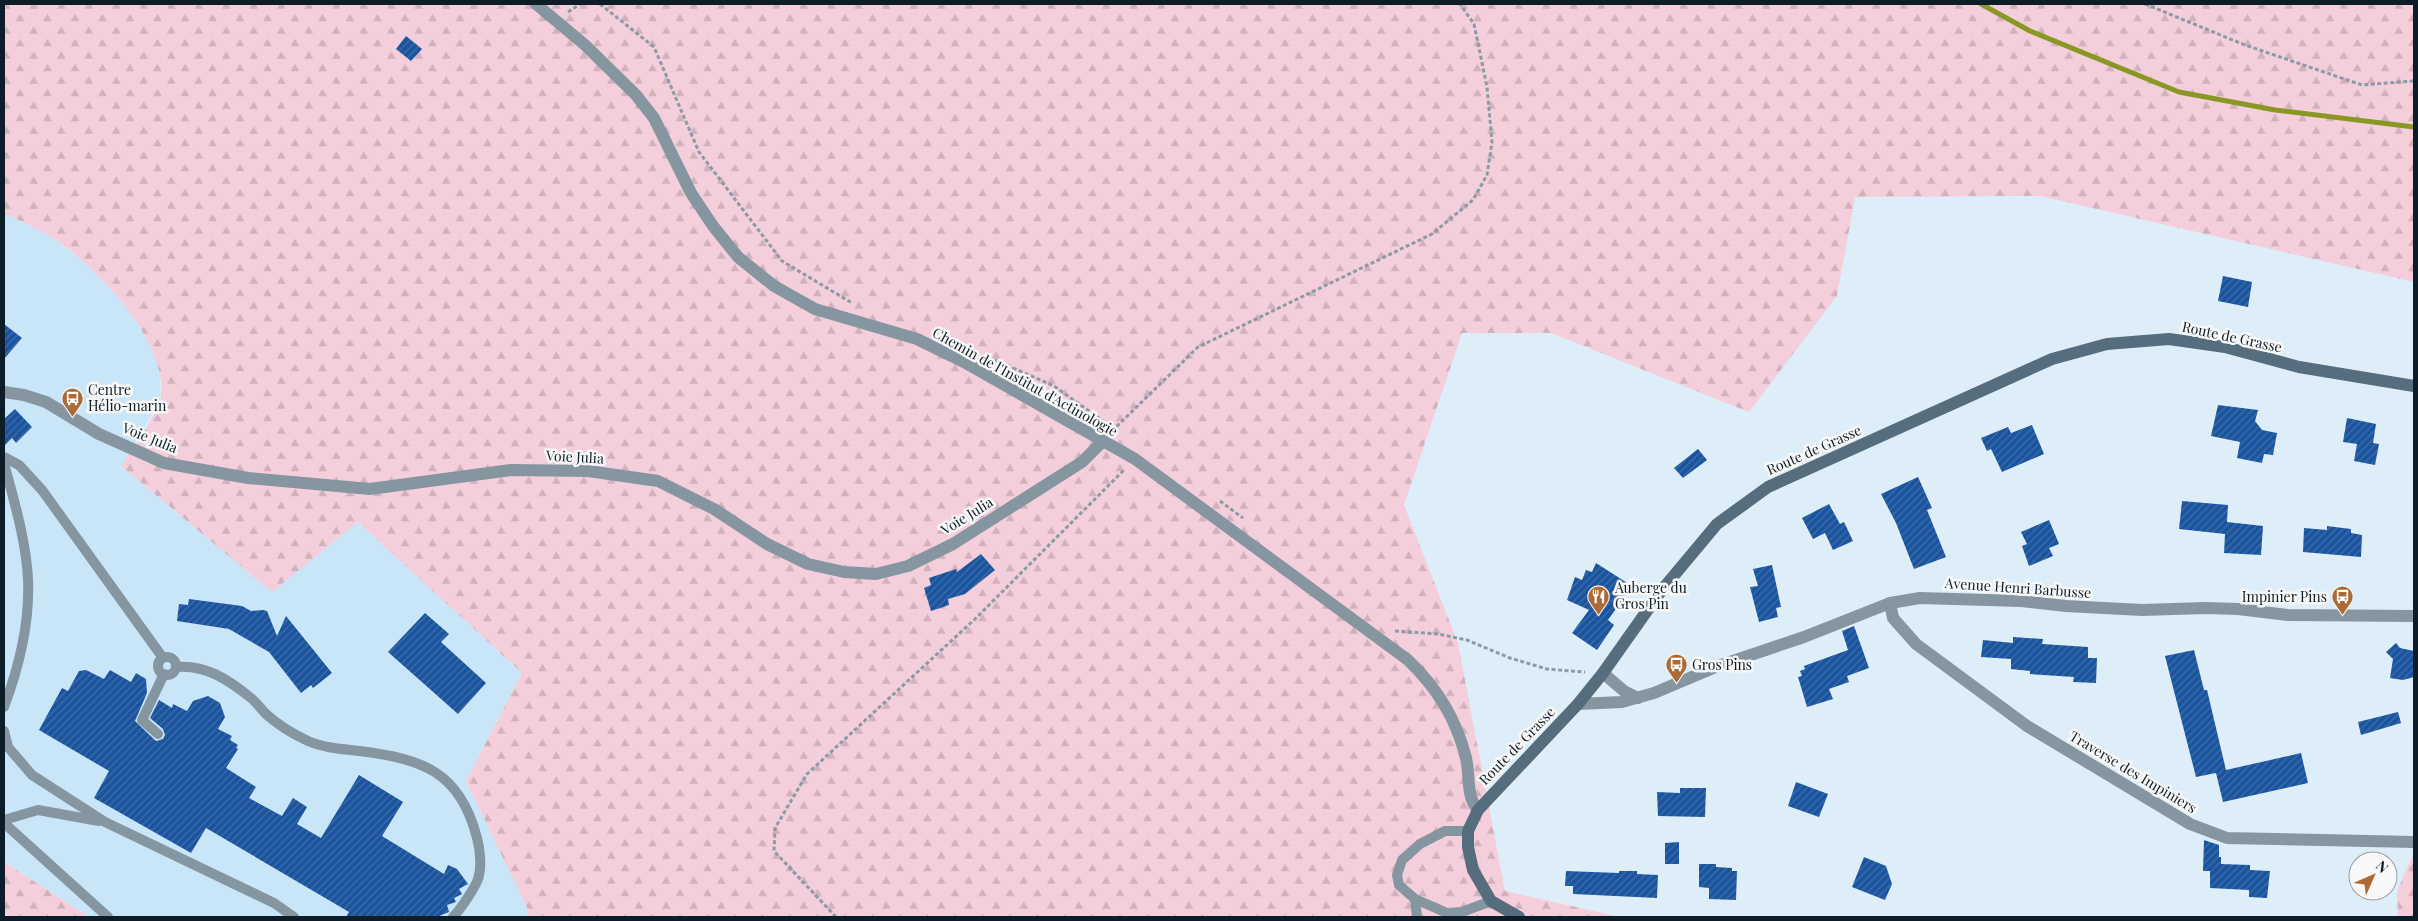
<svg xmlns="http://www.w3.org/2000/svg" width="2418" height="921" font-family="'Playfair Display',serif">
	<defs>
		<pattern id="forest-firs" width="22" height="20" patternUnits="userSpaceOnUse" patternTransform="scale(1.25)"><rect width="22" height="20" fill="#f4cfdb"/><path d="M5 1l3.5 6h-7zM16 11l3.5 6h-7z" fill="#d0b1bc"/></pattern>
		<pattern id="building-hatch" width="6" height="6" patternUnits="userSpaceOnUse" patternTransform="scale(1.25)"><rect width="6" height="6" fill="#1a549f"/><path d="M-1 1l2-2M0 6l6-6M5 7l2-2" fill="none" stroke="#416ea7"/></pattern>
	</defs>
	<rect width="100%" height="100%" fill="#deeef9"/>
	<polygon fill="#c9e6f9" points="4,215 10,216 48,235 84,261 123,301 148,339 160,372 160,401 121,466 272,591 358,522 522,673 466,781 529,912 526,917 89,917 4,861"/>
	<g fill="url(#forest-firs)">
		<path d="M 4,4 L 2414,4 L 2414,282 L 2040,196 L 1855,197 L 1837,296 L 1749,412 L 1551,333 L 1462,333 L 1404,505 L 1458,643 L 1505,891 L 1620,917 L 526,917 L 529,912 L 466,781 L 522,673 L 358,522 L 272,592 L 121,466 C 129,453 158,412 160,401 C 173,344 92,261 48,235 C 36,228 23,222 10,216 L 4,215 Z"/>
		<polygon points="2412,857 2414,857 2414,917 2398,917 2397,891"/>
		<polygon points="6,863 89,917 4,917 4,867"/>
	</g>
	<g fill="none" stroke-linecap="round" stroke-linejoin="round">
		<polyline stroke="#899824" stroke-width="5" points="1981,4 2030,31 2179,92 2275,110 2414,127"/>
	</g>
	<g fill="url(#building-hatch)">
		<polygon points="406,36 422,49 411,61 396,49"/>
		<polygon points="2223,276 2252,282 2248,307 2218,301"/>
		<polygon points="4,324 22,338 4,359"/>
		<polygon points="2218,405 2258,410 2255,421 2262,430 2277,433 2273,455 2264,454 2262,463 2237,458 2240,442 2211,436"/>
		<polygon points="15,409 32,427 16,443 12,438 4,446 4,419"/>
		<polygon points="2347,418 2376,424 2373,443 2379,444 2375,465 2354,461 2357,444 2343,442"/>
		<polygon points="2032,425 2044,454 2002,472 1991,449 1987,451 1981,438 2008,427 2011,433"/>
		<polygon points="1698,449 1707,460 1683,478 1674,468"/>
		<polygon points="1918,477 1932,508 1927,510 1946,557 1914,569 1896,523 1881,494"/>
		<polygon points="2182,501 2228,505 2227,522 2263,526 2261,555 2224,553 2225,534 2179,529"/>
		<polygon points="1829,504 1840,524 1844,522 1853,541 1833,550 1825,533 1813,539 1802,518"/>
		<polygon points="2049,520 2059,544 2049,548 2053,556 2029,566 2022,546 2027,544 2021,532"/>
		<polygon points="2327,526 2351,529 2351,533 2362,535 2361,557 2303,552 2304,528 2327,530"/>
		<polygon points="981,554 995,570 965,594 948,599 949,605 931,611 924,588 931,585 929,578 956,569 957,572"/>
		<polygon points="1596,563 1632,586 1608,620 1614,625 1597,650 1572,633 1589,610 1567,600 1575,577 1582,580 1586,570 1592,572"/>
		<polygon points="1772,565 1781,607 1776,608 1778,617 1759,622 1750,587 1758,586 1753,569"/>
		<polygon points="189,599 242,606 251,611 263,610 267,611 277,636 286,616 332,673 313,688 311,685 301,693 269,652 229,629 177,621 179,604 188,605"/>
		<polygon points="425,613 449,634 441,642 486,683 458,714 388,652"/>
		<polygon points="1854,626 1869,668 1847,676 1849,682 1829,689 1833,699 1807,707 1798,677 1802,676 1800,671 1805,669 1804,666 1848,650 1842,631"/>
		<polygon points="2013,637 2043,639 2042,644 2088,647 2088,658 2097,658 2096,683 2073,682 2074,677 2030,674 2030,671 2011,669 2011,659 1981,657 1983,640 2013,643"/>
		<polygon points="2396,643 2400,648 2414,651 2414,677 2403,680 2390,678 2393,659 2386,652"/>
		<polygon points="2194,650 2204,690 2207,690 2226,770 2301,753 2308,783 2223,802 2216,773 2196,777 2165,656"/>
		<polygon points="86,670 104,679 110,670 131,682 136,673 146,679 147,693 135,721 156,741 163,739 165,735 163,729 150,718 159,700 172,708 173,704 187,711 193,701 208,696 220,703 225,717 218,729 232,736 230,740 238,745 236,748 238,749 226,768 256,787 249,798 282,816 293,798 307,807 297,824 321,838 359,775 403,802 382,836 444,874 448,865 457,869 468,884 459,889 462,894 454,898 456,902 447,905 449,912 437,917 346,917 349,912 206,828 191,853 94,798 109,771 39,730 62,688 68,691 79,671"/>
		<polygon points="2398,712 2401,723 2361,735 2358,722"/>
		<polygon points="1796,782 1828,794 1819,817 1788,806"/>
		<polygon points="1680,788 1706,788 1705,817 1658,816 1657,792 1680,793"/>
		<polygon points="2204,840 2219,845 2219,857 2221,857 2221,864 2250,865 2250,870 2270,871 2267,898 2249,897 2249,890 2210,888 2210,871 2203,871"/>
		<polygon points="1679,842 1679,864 1665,864 1665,843"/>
		<polygon points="1864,857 1886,866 1892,884 1885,900 1852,887"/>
		<polygon points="1699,864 1716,864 1716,867 1732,868 1732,871 1737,871 1736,900 1709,899 1709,888 1699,887"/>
		<polygon points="1566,871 1619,873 1619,871 1637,871 1637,874 1658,875 1657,898 1573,894 1573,886 1565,886"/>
	</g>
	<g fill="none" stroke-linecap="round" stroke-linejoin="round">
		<g stroke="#8b9ba6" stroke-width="3" stroke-dasharray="4 2.5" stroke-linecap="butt">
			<polyline points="600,4 654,47 699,152 782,261 852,303"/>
			<polyline points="2145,4 2245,45 2362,85 2414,81"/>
			<polyline points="568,12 580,4"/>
			<polyline points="995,360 1054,386 1110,426"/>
			<polyline points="1112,431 1198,347 1432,234 1473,200 1487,175 1492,142 1487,87 1474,24 1460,4"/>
			<polyline points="1220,501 1243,518"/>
			<polyline points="1395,631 1438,634 1467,640 1510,658 1547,669 1585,672"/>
			<polyline points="836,917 774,851 775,828 807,774 975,619 1124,470"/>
		</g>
		<g stroke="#8596a1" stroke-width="10">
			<polyline points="4,457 19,465 42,490 163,658"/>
			<path d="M 4,463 C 14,501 26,540 28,579 C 30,622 19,667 4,707"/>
			<circle cx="167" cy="666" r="9"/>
			<path d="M 176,667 C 205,664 229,680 251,698 C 257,703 261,709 266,714 C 277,724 295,735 308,741 C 324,748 342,749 360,751 C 422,759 460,771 477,838 C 480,849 482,867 478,879 C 475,888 460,910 453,917"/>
			<polyline points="4,731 8,747 32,775 105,822 274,903 294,917"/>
			<polyline points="158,734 142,720 164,674"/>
			<polyline points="4,820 38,810 99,821"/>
			<polyline points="4,823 108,917"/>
			<polyline points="1468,831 1445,831 1420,844 1402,860 1397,875 1399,885 1415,899 1447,913 1462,912 1491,901"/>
			<polyline points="1415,899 1417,917"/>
		</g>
		<g stroke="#8596a1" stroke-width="12">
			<path d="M 536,4 L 585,45 L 636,95 L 654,118 L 691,193 L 713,226 L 738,257 L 774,286 L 815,309 L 917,339 L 964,362 L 1135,459 L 1408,660 C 1437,688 1456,718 1466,758 C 1470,775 1466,797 1478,810"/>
			<polyline points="4,392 24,395 46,402 99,434 164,463 248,478 370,489 511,470 588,471 658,481 714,509 767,544 808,564 844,572 876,574 908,566 953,544 1082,462 1102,442"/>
			<polyline points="1890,603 1893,618 1916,644 2027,726 2190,824 2227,838 2414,842"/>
			<polyline points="1603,673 1624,691 1638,698"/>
			<polyline points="1578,704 1622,702 1654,693 1718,666 1804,637 1890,603 1920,598 2021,601 2066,606 2142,610 2205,608 2238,609 2288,615 2414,616"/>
		</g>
		<polyline stroke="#556d7d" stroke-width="12" points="1519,917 1491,901 1473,870 1468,847 1468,831 1478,810 1578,704 1603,673 1661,591 1717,524 1768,487 2052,359 2107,344 2169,339 2225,347 2299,367 2414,386"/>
	</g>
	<defs>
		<symbol id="bus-pin" viewBox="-11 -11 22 30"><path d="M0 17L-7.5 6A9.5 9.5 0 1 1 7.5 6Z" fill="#ac6a36" stroke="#f8f8f8"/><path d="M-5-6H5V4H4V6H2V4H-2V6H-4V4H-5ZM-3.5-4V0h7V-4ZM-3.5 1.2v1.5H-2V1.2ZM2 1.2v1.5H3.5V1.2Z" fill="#fff"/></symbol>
		<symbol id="restaurant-pin" viewBox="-11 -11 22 30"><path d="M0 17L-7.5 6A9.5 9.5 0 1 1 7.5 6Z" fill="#ac6a36" stroke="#f8f8f8"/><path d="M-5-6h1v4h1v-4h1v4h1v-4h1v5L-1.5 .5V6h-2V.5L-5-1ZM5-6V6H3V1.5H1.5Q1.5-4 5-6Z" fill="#fff"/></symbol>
	</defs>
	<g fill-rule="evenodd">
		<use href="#bus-pin" x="60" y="386" width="25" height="34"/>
		<use href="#restaurant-pin" x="1586" y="584" width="25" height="34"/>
		<use href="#bus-pin" x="2330" y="584" width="25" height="34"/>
		<use href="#bus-pin" x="1664" y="652" width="25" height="34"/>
	</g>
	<g text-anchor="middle" stroke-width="5" stroke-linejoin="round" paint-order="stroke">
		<g font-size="14" fill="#0d1d27" stroke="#f8f8f8">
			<text transform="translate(2232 337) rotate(12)" y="5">Route de Grasse</text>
			<text transform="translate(1025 382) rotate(29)" y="5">Chemin de l'Institut d'Actinologie</text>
			<text transform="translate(150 438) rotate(22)" y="5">Voie Julia</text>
			<text transform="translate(1814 450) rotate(-24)" y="5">Route de Grasse</text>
			<text transform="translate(575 457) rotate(3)" y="5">Voie Julia</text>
			<text transform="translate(967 516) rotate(-32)" y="5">Voie Julia</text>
			<text transform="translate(2018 588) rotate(4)" y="5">Avenue Henri Barbusse</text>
			<text transform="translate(1517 746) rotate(-46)" y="5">Route de Grasse</text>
			<text transform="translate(2133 772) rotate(31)" y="5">Traverse des Impiniers</text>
		</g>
		<g font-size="14" fill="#0d1d27" stroke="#f8f8f8" text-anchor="start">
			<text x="88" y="395">Centre<tspan x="88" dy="16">Hélio-marin</tspan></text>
			<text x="1615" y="593">Auberge du<tspan x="1615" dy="16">Gros Pin</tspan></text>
			<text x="2327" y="602" text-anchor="end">Impinier Pins</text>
			<text x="1692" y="670">Gros Pins</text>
		</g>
	</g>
	<rect width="2418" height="921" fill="none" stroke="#0d1d27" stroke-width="10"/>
	<g transform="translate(2373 876) rotate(45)"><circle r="24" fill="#f8f8f8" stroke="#9aa0a4"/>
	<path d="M0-4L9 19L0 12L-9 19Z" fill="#ac6a36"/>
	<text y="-8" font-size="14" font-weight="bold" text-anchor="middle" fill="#0d1d27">N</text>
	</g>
</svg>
